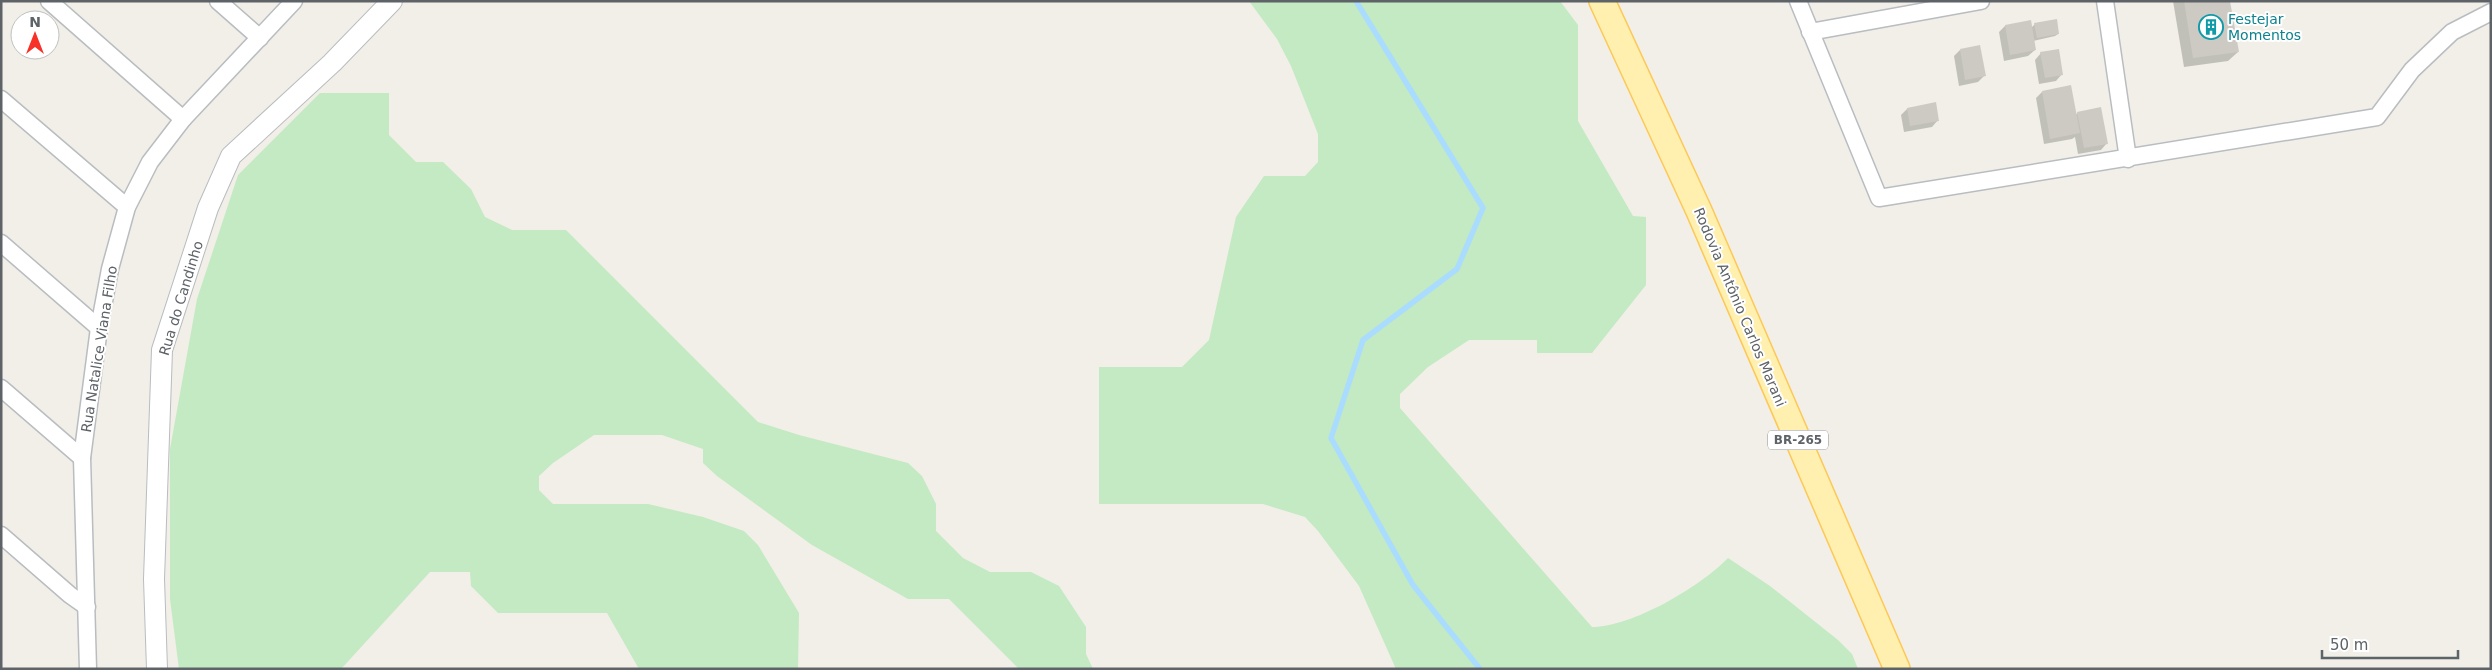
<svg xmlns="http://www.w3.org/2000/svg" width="2492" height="670" font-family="'DejaVu Sans',sans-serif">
	<rect width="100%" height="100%" fill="#f1efe7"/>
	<g fill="#c3eac2">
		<path d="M 1249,1 L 1560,1 L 1578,25 L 1578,121 L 1633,216 L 1646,217 L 1646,285 L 1592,353 L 1537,353 L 1537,340 L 1469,340 L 1428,367 L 1400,394 L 1400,408 L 1592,627 C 1632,627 1700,587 1728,558 L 1770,586 L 1838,640 L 1852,654 L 1858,669 L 1396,669 L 1359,586 L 1318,531 L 1305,517 L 1263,504 L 1099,504 L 1099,367 L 1182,367 L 1209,340 L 1236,217 L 1264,176 L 1305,176 L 1318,162 L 1318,134 L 1291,66 L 1277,39 Z"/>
		<polygon points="320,93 389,93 389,135 416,162 443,162 471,189 485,217 512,230 566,230 758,422 799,435 908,463 922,476 936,504 936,531 963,558 990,572 1031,572 1059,586 1086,627 1086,654 1093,669 1019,669 949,599 908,599 812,545 717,476 703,463 703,449 662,435 594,435 553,463 539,476 539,490 553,504 648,504 703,517 744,531 758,545 799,613 798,669 639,669 607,613 498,613 471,586 470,572 430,572 341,669 179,669 170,599 170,449 197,299 238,175"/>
		<polygon points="1154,668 1318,668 1320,669 1154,669"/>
	</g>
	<g fill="#0003">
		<polygon points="2173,1 2229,1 2238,52 2228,61 2184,67"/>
		<polygon points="2035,24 2058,34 2055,36 2033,41 2035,50 2028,56 2004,61 1999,32 2005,26 2031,28"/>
		<polygon points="1960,50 1984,76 1978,82 1959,86 1954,56"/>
		<polygon points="2041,53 2062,74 2056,81 2039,84 2035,60"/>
		<polygon points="2042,92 2075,115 2078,113 2107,143 2101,150 2078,154 2075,137 2072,139 2044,144 2036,98"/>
		<polygon points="1907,109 1938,120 1932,127 1904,132 1901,115"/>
	</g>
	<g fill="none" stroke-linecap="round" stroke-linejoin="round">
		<polyline stroke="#aadcff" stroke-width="5.5" points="1356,1 1483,208 1457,269 1363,340 1331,438 1413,585 1480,669"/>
	</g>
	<g fill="#cdcac4">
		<polygon points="2184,1 2230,1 2239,52 2193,58"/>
		<polygon points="2057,19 2059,34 2037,38 2034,23"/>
		<polygon points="2031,20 2036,50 2010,55 2005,25"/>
		<polygon points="1980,45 1986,76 1965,80 1960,49"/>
		<polygon points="2059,49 2063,75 2045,78 2040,52"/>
		<polygon points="2071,85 2080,133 2050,139 2042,91"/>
		<polygon points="1936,102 1939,121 1910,126 1907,108"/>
		<polygon points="2101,107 2108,144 2084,148 2077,112"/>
	</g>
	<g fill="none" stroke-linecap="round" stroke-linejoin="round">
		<defs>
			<g id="minor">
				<polyline points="49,1 183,119"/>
				<polyline points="218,1 260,38"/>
				<polyline points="1798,1 1879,198 2377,117 2412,70 2452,32 2491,12"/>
				<polyline points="2105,1 2128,159"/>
				<polyline points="1810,32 1981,1"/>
				<polyline points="1,99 127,207"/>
				<polyline points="1,243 99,328"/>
				<polyline points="1,388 82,458"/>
				<polyline points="1,535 70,595 87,607"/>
				<polyline points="88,669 82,458 99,328 110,269 127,207 150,162 183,119 294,1"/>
			</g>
			<polyline id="tertiary" points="157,669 154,579 162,350 208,208 231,156 332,63 392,1"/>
			<polyline id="primary" points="1602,1 1699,211 1897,669"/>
		</defs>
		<use href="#minor" stroke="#b9bdc1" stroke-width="19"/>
		<use href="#tertiary" stroke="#b9bdc1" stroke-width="22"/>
		<use href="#primary" stroke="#fdc855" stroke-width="28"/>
		<use href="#minor" stroke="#fff" stroke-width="16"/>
		<use href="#tertiary" stroke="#fff" stroke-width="20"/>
		<use href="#primary" stroke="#fff0af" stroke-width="25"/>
	</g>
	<defs>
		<symbol id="building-ring" viewBox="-11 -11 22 22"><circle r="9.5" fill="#fff" stroke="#0f9aa8" stroke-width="1.5"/><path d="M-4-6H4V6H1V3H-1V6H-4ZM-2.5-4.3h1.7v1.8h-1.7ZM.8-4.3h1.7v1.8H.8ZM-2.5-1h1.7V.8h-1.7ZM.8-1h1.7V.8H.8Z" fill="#0f9aa8"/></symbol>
	</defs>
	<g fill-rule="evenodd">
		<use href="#building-ring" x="2197" y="13" width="28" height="28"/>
	</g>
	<g text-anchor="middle" stroke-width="4" stroke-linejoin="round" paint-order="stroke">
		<rect fill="#fff" stroke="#8e9295" stroke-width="1" x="1768" y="430.5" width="60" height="19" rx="4"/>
		<g font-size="12" font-weight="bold" fill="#5e6368">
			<text x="1798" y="444">BR-265</text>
		</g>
		<g font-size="14" fill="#0d838f" stroke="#fff" text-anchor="start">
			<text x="2228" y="24">Festejar<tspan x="2228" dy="16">Momentos</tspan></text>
		</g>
		<g font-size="14" fill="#5e6368" stroke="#fff">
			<text transform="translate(181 298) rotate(-73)" y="5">Rua do Candinho</text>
			<text transform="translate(1740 307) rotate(67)" y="5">Rodovia Antônio Carlos Marani</text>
			<text transform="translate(99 349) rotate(-81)" y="5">Rua Natalice Viana Filho</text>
		</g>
	</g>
	<rect width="2492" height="670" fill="none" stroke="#5e6368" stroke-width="5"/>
	<g transform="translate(35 35)"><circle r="24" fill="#ffffff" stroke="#bfc1c3"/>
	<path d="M0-4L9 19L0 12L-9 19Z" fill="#f73128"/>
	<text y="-8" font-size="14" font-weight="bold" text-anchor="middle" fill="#5e6368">N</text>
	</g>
	<path d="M2322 650v8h136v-8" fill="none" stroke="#5e6368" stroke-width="2.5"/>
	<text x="2330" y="650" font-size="15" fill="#5e6368" stroke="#ffffff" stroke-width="4" paint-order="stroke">50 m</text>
</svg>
